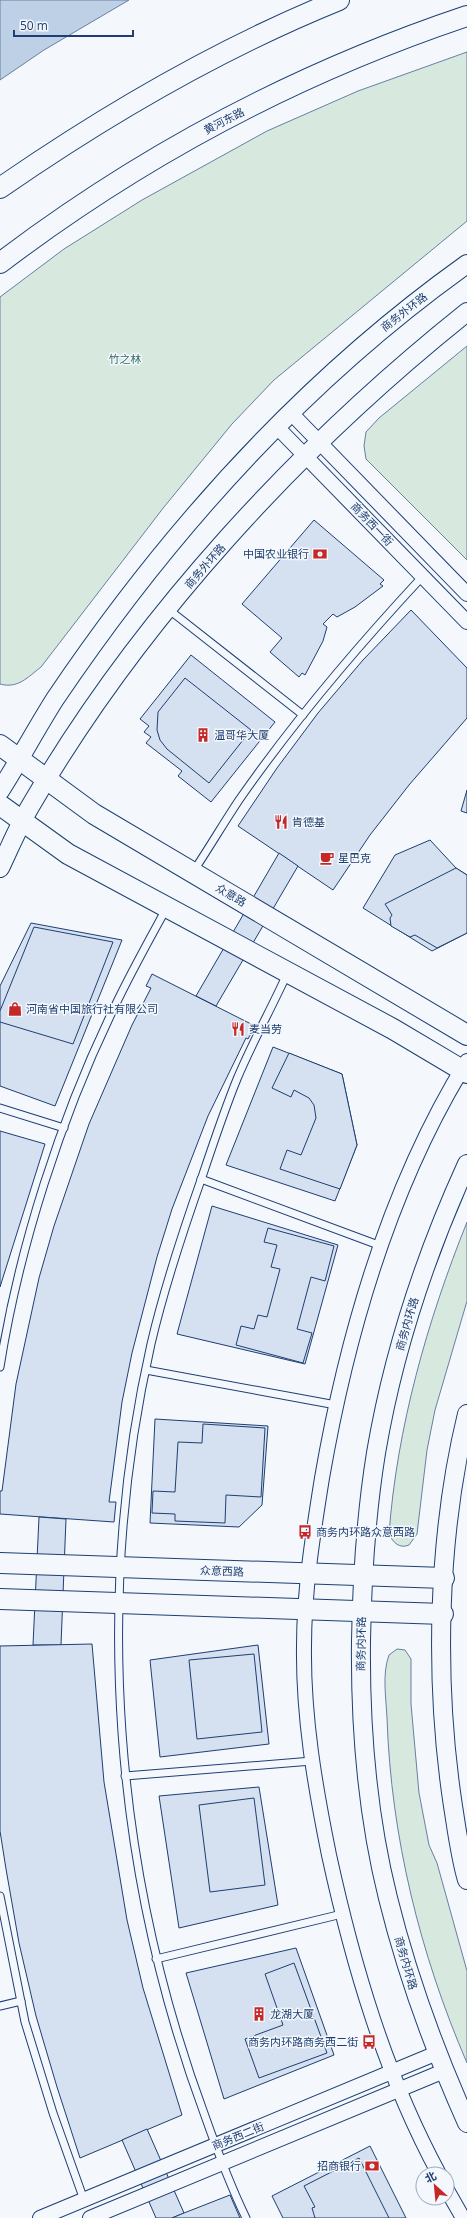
<svg xmlns="http://www.w3.org/2000/svg" width="467" height="2218" font-family="'Open Sans','Noto Sans SC',sans-serif">
	<rect width="100%" height="100%" fill="#f4f7fb"/>
	<g fill="#d7e8df" stroke="#687fa3">
		<path d="M 467,52 L 467,221 L 274,380 L 232,424 L 164,507 L 41,667 C 28,677 18,689 0,684 L 0,297 L 64,249 L 142,200 L 267,131 L 358,91 Z"/>
		<polygon points="467,346 467,560 366,459 364,446 366,432 379,418"/>
		<path d="M 467,1222 L 467,1301 L 435,1410 L 427,1450 L 417,1534 L 409,1545 C 400,1549 393,1543 389,1534 C 397,1427 427,1322 467,1222 Z"/>
		<path d="M 397,1649 L 405,1650 L 411,1659 L 411,1704 L 419,1793 L 429,1845 L 437,1863 L 467,1971 L 467,2063 C 420,1954 391,1837 387,1718 C 386,1697 382,1674 389,1655 Z"/>
	</g>
	<polygon fill="#bed0e5" stroke="#687fa3" points="0,0 129,0 44,50 0,80"/>
	<g fill="#d5e0f0" stroke="#1d3f73">
		<polygon points="314,520 384,580 380,584 383,586 355,607 337,617 333,614 323,624 327,627 323,641 305,675 302,673 299,677 270,652 282,638 242,604"/>
		<polygon points="411,610 467,668 467,718 409,785 370,835 333,890 238,826 277,768 318,713 363,660"/>
		<polygon points="191,655 275,722 211,802 178,776 182,771 146,743 151,737 144,732 149,726 140,719"/>
		<polygon points="185,678 251,730 209,783 167,749 160,740 157,730 158,712"/>
		<polygon points="467,790 467,813 461,811"/>
		<polygon points="430,840 456,868 467,875 467,933 432,951 363,908 395,855"/>
		<polygon points="279,853 298,866 216,1006 196,996"/>
		<polygon points="456,868 467,875 467,933 437,948 415,935 410,937 391,926 390,918 392,915 385,904"/>
		<polygon points="31,923 122,940 55,1106 0,1086 0,986"/>
		<polygon points="34,927 113,942 73,1044 0,1022 0,1011"/>
		<polygon points="152,974 255,1026 248,1039 246,1038 208,1116 172,1209 157,1257 132,1353 122,1402 109,1502 116,1502 114,1522 0,1514 0,1491 2,1491 16,1384 39,1278 54,1226 89,1124 132,1025 151,988 146,986"/>
		<polygon points="273,1047 342,1074 357,1145 335,1201 226,1165"/>
		<polygon points="289,1053 342,1074 357,1145 340,1189 280,1169 287,1150 301,1155 316,1118 314,1105 309,1098 294,1090 291,1097 272,1088"/>
		<polygon points="0,1131 45,1144 0,1287"/>
		<polygon points="212,1206 338,1245 305,1364 177,1334"/>
		<polygon points="268,1228 334,1246 325,1281 311,1277 297,1329 312,1333 303,1363 236,1345 241,1326 254,1329 258,1315 267,1317 280,1269 271,1267 277,1245 264,1242"/>
		<polygon points="155,1419 268,1426 262,1505 239,1527 150,1523"/>
		<polygon points="203,1424 265,1428 261,1497 226,1495 225,1523 175,1521 175,1514 152,1513 153,1491 175,1492 178,1442 202,1443"/>
		<polygon points="39,1517 66,1519 61,1645 33,1645"/>
		<polygon points="92,1644 104,1782 127,1920 143,1988 182,2115 80,2158 57,2087 36,2016 19,1943 6,1869 0,1831 0,1646"/>
		<polygon points="258,1645 269,1744 160,1757 150,1660"/>
		<polygon points="254,1654 262,1732 197,1739 189,1660"/>
		<polygon points="259,1787 278,1905 179,1928 159,1796"/>
		<polygon points="254,1798 265,1885 210,1892 199,1805"/>
		<polygon points="296,1948 334,2055 224,2099 186,1973"/>
		<polygon points="294,1963 327,2053 259,2078 245,2039 283,2025 265,1974"/>
		<polygon points="147,2129 184,2213 172,2218 156,2218 122,2140"/>
		<polygon points="370,2146 406,2218 283,2218 272,2196"/>
		<polygon points="359,2158 389,2218 315,2218 312,2208 315,2207 304,2186"/>
		<polygon points="230,2195 240,2218 172,2218 184,2213"/>
	</g>
	<g fill="none" stroke-linecap="round" stroke-linejoin="round">
		<defs>
			<g id="service">
				<polyline points="168,609 303,715"/>
				<path d="M 193,872 C 209,848 223,824 239,800 C 294,721 357,647 423,576"/>
				<polyline points="0,1108 64,1128"/>
				<polyline points="201,1179 381,1246"/>
				<path d="M 0,1367 C 19,1247 61,1117 114,1008 C 130,974 148,942 166,909"/>
				<polyline points="146,1370 336,1405"/>
				<polyline points="125,1776 312,1761"/>
				<polyline points="0,1896 25,2022 53,2113 84,2200"/>
				<polyline points="156,1959 342,1914"/>
				<polyline points="0,2006 21,2001"/>
				<path d="M 246,2218 C 230,2185 217,2150 205,2116 C 114,1871 93,1600 151,1344 C 164,1288 183,1231 202,1177 C 213,1144 224,1111 237,1079 C 252,1043 271,1009 287,974"/>
			</g>
			<g id="minor">
				<polyline points="291,413 467,594"/>
				<polyline points="277,427 467,622"/>
				<path d="M 439,2174 C 385,2074 353,1965 329,1855 C 315,1786 303,1717 304,1646 C 304,1590 313,1534 322,1478 C 347,1334 389,1187 467,1061"/>
				<polyline points="447,2190 463,2218"/>
				<polyline points="40,2218 437,2053"/>
				<polyline points="90,2218 444,2071"/>
			</g>
			<g id="tertiary">
				<path d="M 0,791 C 19,761 36,729 55,699 C 167,533 303,381 467,264"/>
				<path d="M 0,868 C 10,847 19,825 31,805 C 139,619 299,446 467,312"/>
				<path d="M 467,1164 C 425,1256 393,1353 376,1453 C 366,1515 362,1578 361,1641 C 360,1727 367,1814 388,1898 C 407,1975 434,2049 467,2123"/>
				<path d="M 467,1414 C 437,1537 434,1681 453,1806 C 457,1831 460,1856 467,1880"/>
			</g>
			<g id="secondary">
				<path d="M 0,188 C 107,114 218,49 339,0"/>
				<path d="M 0,263 C 141,156 300,72 467,16"/>
				<polyline points="0,745 94,814 467,1035"/>
				<polyline points="0,805 68,854 393,1029 467,1073"/>
				<polyline points="0,1563 444,1578"/>
				<polyline points="0,1599 443,1614"/>
			</g>
		</defs>
		<use href="#service" stroke="#1d3f73" stroke-width="9"/>
		<use href="#minor" stroke="#1d3f73" stroke-width="16"/>
		<use href="#tertiary" stroke="#1d3f73" stroke-width="20"/>
		<use href="#secondary" stroke="#1d3f73" stroke-width="22"/>
		<use href="#service" stroke="#f4f7fb" stroke-width="7"/>
		<use href="#minor" stroke="#f4f7fb" stroke-width="14"/>
		<use href="#tertiary" stroke="#f4f7fb" stroke-width="18"/>
		<use href="#secondary" stroke="#f4f7fb" stroke-width="20"/>
	</g>
	<defs>
		<symbol id="bank-bare" viewBox="-9 -9 18 18"><path d="M-6-4H6V4H-6ZM0-2.3a2.3 2.3 0 1 0 0 4.6a2.3 2.3 0 1 0 0-4.6Z" fill="#c62828" stroke="#f4f7fb" stroke-width="2.5" paint-order="stroke"/></symbol>
		<symbol id="building-bare" viewBox="-9 -9 18 18"><path d="M-4-6H4V6H1V3H-1V6H-4ZM-2.5-4.3h1.7v1.8h-1.7ZM.8-4.3h1.7v1.8H.8ZM-2.5-1h1.7V.8h-1.7ZM.8-1h1.7V.8H.8Z" fill="#c62828" stroke="#f4f7fb" stroke-width="2.5" paint-order="stroke"/></symbol>
		<symbol id="restaurant-bare" viewBox="-9 -9 18 18"><path d="M-5-6h1v4h1v-4h1v4h1v-4h1v5L-1.5 .5V6h-2V.5L-5-1ZM5-6V6H3V1.5H1.5Q1.5-4 5-6Z" fill="#c62828" stroke="#f4f7fb" stroke-width="2.5" paint-order="stroke"/></symbol>
		<symbol id="cafe-bare" viewBox="-9 -9 18 18"><path d="M-5.5-4.5H6V0H3Q3 3.5 0 3.5H-2.5Q-5.5 3.5-5.5 0ZM3-3.2v2h1.7v-2ZM-6 4.5H4V6H-6Z" fill="#c62828" stroke="#f4f7fb" stroke-width="2.5" paint-order="stroke"/></symbol>
		<symbol id="shop-bare" viewBox="-9 -9 18 18"><path d="M-5-2.5h2.3a2.7 3.5 0 0 1 5.4 0H5L5.5 6h-11ZM-1.5-2.5h3a1.5 2.3 0 0 0-3 0Z" fill="#c62828" stroke="#f4f7fb" stroke-width="2.5" paint-order="stroke"/></symbol>
		<symbol id="bus-bare" viewBox="-9 -9 18 18"><path d="M-5-6H5V4H4V6H2V4H-2V6H-4V4H-5ZM-3.5-4V0h7V-4ZM-3.5 1.2v1.5H-2V1.2ZM2 1.2v1.5H3.5V1.2Z" fill="#c62828" stroke="#f4f7fb" stroke-width="2.5" paint-order="stroke"/></symbol>
	</defs>
	<g fill-rule="evenodd">
		<use href="#bank-bare" x="310" y="544" width="20" height="20"/>
		<use href="#building-bare" x="193" y="725" width="20" height="20"/>
		<use href="#restaurant-bare" x="271" y="812" width="20" height="20"/>
		<use href="#cafe-bare" x="317" y="848" width="20" height="20"/>
		<use href="#shop-bare" x="5" y="999" width="20" height="20"/>
		<use href="#restaurant-bare" x="228" y="1019" width="20" height="20"/>
		<use href="#bus-bare" x="295" y="1522" width="20" height="20"/>
		<use href="#building-bare" x="249" y="2004" width="20" height="20"/>
		<use href="#bus-bare" x="359" y="2032" width="20" height="20"/>
		<use href="#bank-bare" x="362" y="2156" width="20" height="20"/>
	</g>
	<g text-anchor="middle" stroke-width="3" stroke-linejoin="round" paint-order="stroke">
		<g font-size="11" fill="#1d3f73" stroke="#f4f7fb">
			<text transform="translate(224 121) rotate(-27)" y="4">黄河东路</text>
			<text transform="translate(404 312) rotate(-38)" y="4">商务外环路</text>
			<text transform="translate(372 524) rotate(46)" y="4">商务西一街</text>
			<text transform="translate(205 566) rotate(-49)" y="4">商务外环路</text>
			<text transform="translate(231 895) rotate(31)" y="4">众意路</text>
			<text transform="translate(407 1324) rotate(-74)" y="4">商务内环路</text>
			<text transform="translate(222 1571) rotate(2)" y="4">众意西路</text>
			<text transform="translate(361 1644) rotate(-89)" y="4">商务内环路</text>
			<text transform="translate(406 1963) rotate(74)" y="4">商务内环路</text>
			<text transform="translate(238 2136) rotate(-22)" y="4">商务西二街</text>
		</g>
		<g font-size="11" fill="#2c6c60" stroke="#f4f7fb">
			<text x="125" y="363">竹之林</text>
		</g>
		<g font-size="11" fill="#1d3f73" stroke="#f4f7fb" text-anchor="start">
			<text x="309" y="558" text-anchor="end">中国农业银行</text>
			<text x="214" y="739">温哥华大厦</text>
			<text x="292" y="826">肯德基</text>
			<text x="338" y="862">星巴克</text>
			<text x="26" y="1013">河南省中国旅行社有限公司</text>
			<text x="249" y="1033">麦当劳</text>
			<text x="316" y="1536">商务内环路众意西路</text>
			<text x="270" y="2018">龙湖大厦</text>
			<text x="358" y="2046" text-anchor="end">商务内环路商务西二街</text>
			<text x="361" y="2170" text-anchor="end">招商银行</text>
		</g>
	</g>
	<g transform="translate(435 2186) rotate(333)"><circle r="19" fill="#f4f7fb" stroke="#9eadc5"/>
	<path d="M0-3L7 15L0 10L-7 15Z" fill="#c62828"/>
	<text y="-6" font-size="11" font-weight="bold" text-anchor="middle" fill="#1d3f73">北</text>
	</g>
	<path d="M14 30v6h119v-6" fill="none" stroke="#1d3f73" stroke-width="2"/>
	<text x="20" y="30" font-size="12" fill="#1d3f73" stroke="#f4f7fb" stroke-width="3" paint-order="stroke">50 m</text>
</svg>
